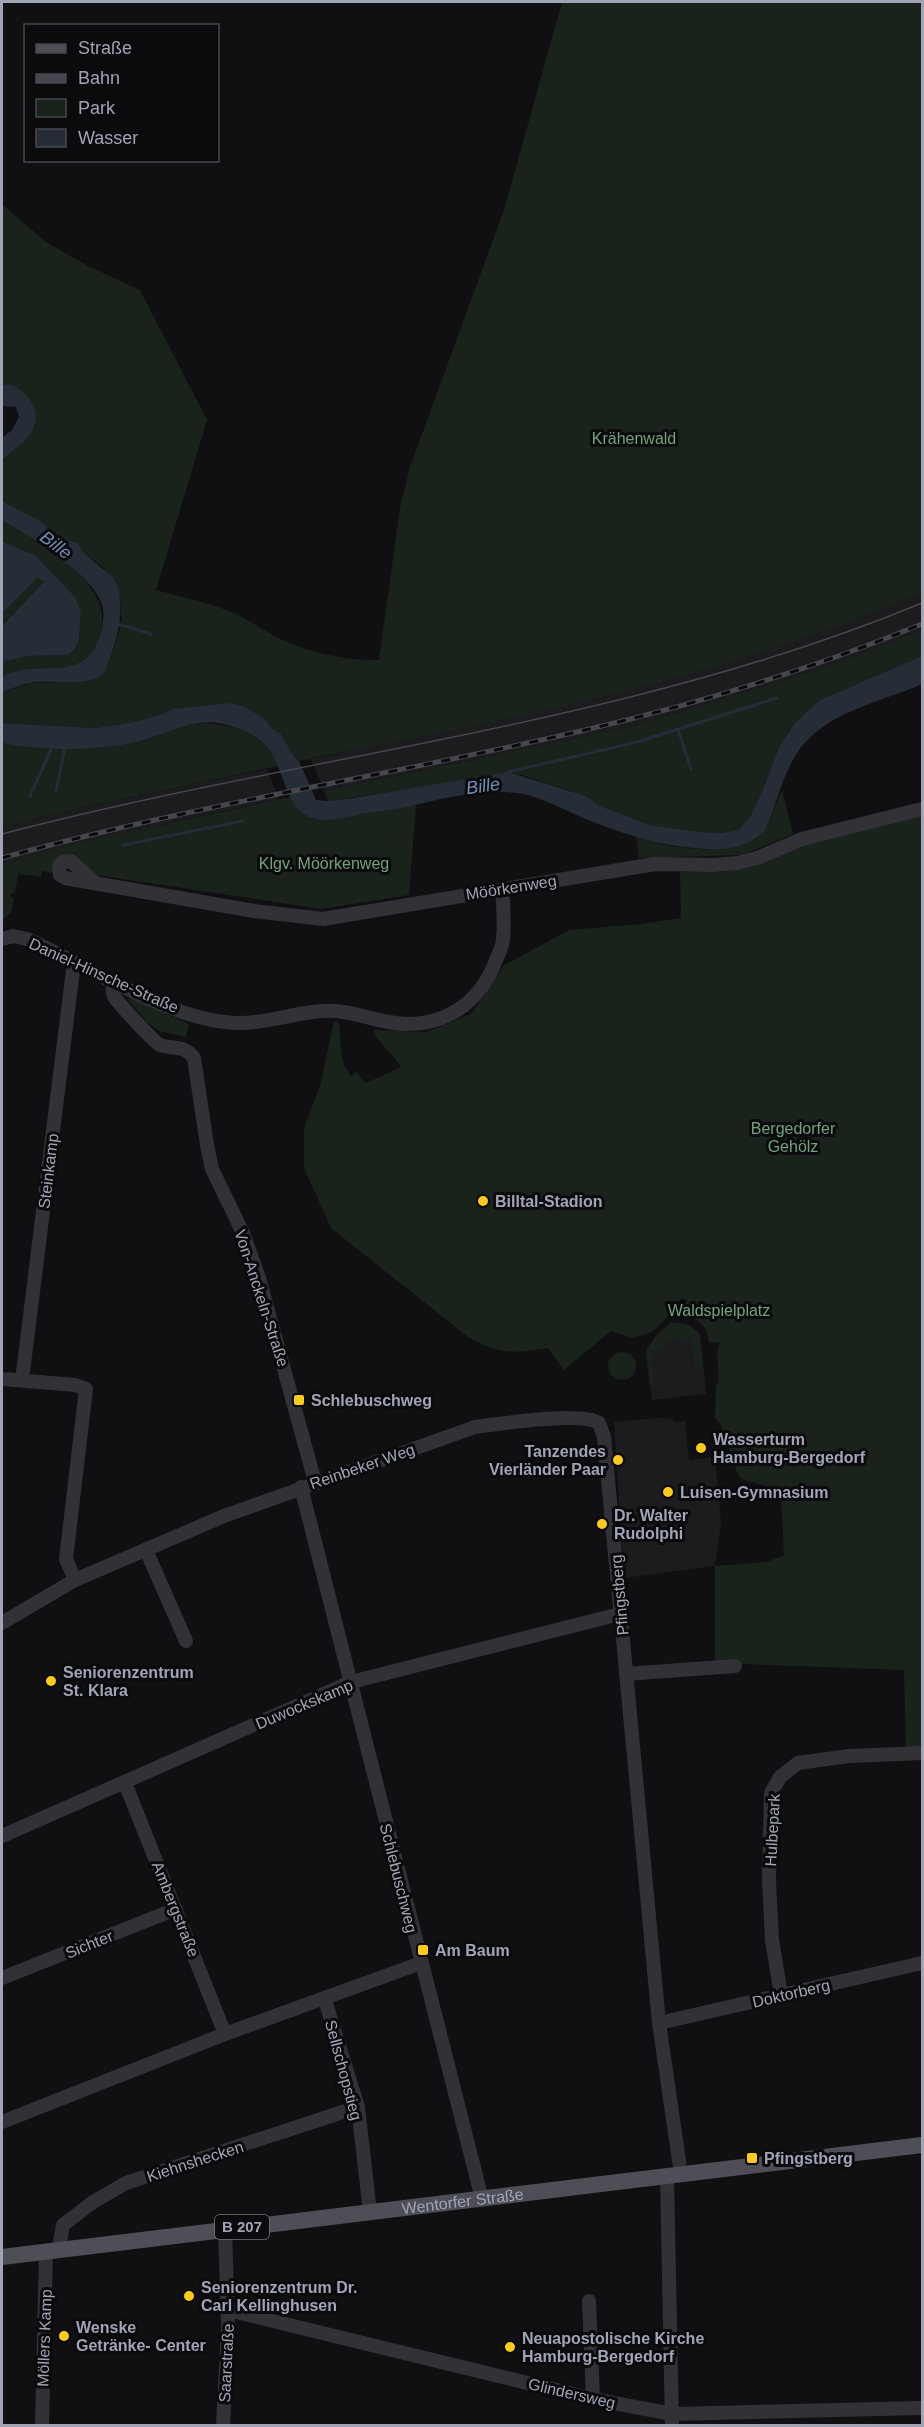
<svg xmlns="http://www.w3.org/2000/svg" width="924" height="2427" font-family="Helvetica,sans-serif">
	<rect width="100%" height="100%" fill="#101012"/>
	<g fill="#1c1c1f">
		<polygon points="922,593 922,630 835,664 634,726 324,791 311,759 601,697 751,655 821,631"/>
		<polygon points="267,769 279,799 168,823 2,864 2,828 57,813"/>
		<polygon points="700,1334 706,1394 652,1400 646,1350 662,1339"/>
		<polygon points="656,1418 669,1418 676,1422 685,1421 689,1460 715,1457 721,1523 715,1566 624,1578 614,1422"/>
	</g>
	<g fill="#1a221c">
		<path d="M 562,2 L 922,2 L 922,593 C 818,636 708,671 598,698 C 499,722 399,741 299,761 L 293,755 L 281,734 L 271,728 L 266,720 L 229,703 L 171,709 L 163,714 L 134,722 L 96,728 L 2,723 L 2,692 L 30,683 L 87,682 C 96,671 106,660 113,648 C 125,628 124,596 111,576 C 102,563 87,560 78,543 L 58,536 L 39,520 L 2,501 L 2,461 L 28,437 L 9,384 L 2,385 L 2,204 L 46,242 L 88,266 L 140,290 L 207,420 L 156,590 C 181,597 207,602 231,612 C 247,618 261,629 276,637 C 306,652 346,661 379,660 L 400,508 L 410,467 L 504,210 Z"/>
		<path d="M 2,521 C 38,540 114,582 101,632 C 99,642 94,653 85,659 C 69,671 47,667 28,669 C 18,670 10,673 2,676 L 2,662 C 22,654 45,656 66,655 L 79,640 L 81,612 L 75,597 L 36,556 L 2,541 Z"/>
		<polygon points="38,577 44,582 40,587 2,626 2,614"/>
		<polygon points="922,630 922,656 820,700 804,714 794,724 779,747 761,794 751,815 739,830 721,833 699,832 650,825 600,806 586,796 519,774 328,801 324,791 634,726 835,664"/>
		<path d="M 203,723 C 234,724 266,734 278,766 L 57,813 L 2,828 L 2,743 C 42,751 90,751 132,743 C 147,741 161,734 175,728 C 183,724 194,724 203,723 Z"/>
		<polygon points="782,790 793,834 742,855 639,858 636,837 670,846 708,850 765,830"/>
		<polygon points="290,797 297,807 338,818 416,805 409,895 322,909 95,875 73,856 53,865 53,873 42,871 41,877 18,874 15,893 11,893 11,897 14,898 11,912 2,921 2,864 78,843"/>
		<path d="M 922,816 L 922,1749 L 906,1748 L 904,1670 L 741,1664 L 715,1667 L 715,1566 L 767,1562 L 784,1555 L 781,1495 L 776,1489 L 741,1479 L 738,1475 L 721,1425 L 715,1418 L 716,1386 L 719,1381 L 717,1353 L 720,1343 L 709,1342 C 707,1324 696,1318 679,1313 L 687,1301 L 682,1298 C 674,1308 659,1330 647,1334 C 642,1336 638,1335 633,1338 L 611,1331 L 564,1370 L 548,1348 C 513,1354 499,1354 468,1337 L 331,1228 L 304,1168 L 304,1128 L 320,1086 L 334,1021 L 339,1023 L 341,1052 L 344,1065 L 351,1076 L 356,1072 L 366,1083 L 401,1067 C 393,1053 379,1045 373,1030 L 427,1032 L 471,1014 L 483,998 L 503,966 L 569,930 L 641,924 L 681,918 L 680,872 L 723,872 L 753,867 L 801,845 L 863,828 Z"/>
		<polygon points="130,998 189,1024 186,1037 159,1031 148,1023 128,1000"/>
		<polygon points="671,1322 689,1325 700,1334 703,1369 695,1370 692,1338 664,1341 664,1349 651,1350 654,1386 650,1387 646,1350 656,1336"/>
		<circle cx="622" cy="1366" r="14"/>
	</g>
	<g fill="#262d36">
		<path d="M 9,384 C 32,393 46,418 27,438 C 19,447 9,453 2,461 L 2,438 L 12,430 L 19,417 L 16,407 L 2,406 L 2,385 Z"/>
		<path d="M 2,501 L 39,520 L 58,536 L 78,543 C 86,558 99,565 111,575 C 115,579 118,587 119,592 C 124,622 115,645 104,673 C 85,690 53,678 29,683 C 20,685 11,689 2,692 L 2,676 C 10,673 18,670 28,669 C 47,667 69,671 85,659 C 93,654 97,644 100,636 C 103,626 105,614 102,604 C 93,575 29,534 2,521 Z"/>
		<polygon points="2,541 36,556 75,597 81,612 79,640 74,650 67,655 27,656 2,662 2,626 44,582 38,577 2,614"/>
		<path d="M 922,656 L 922,684 C 879,703 819,713 794,758 C 781,780 776,807 765,830 C 745,850 721,851 694,848 C 654,845 618,832 581,817 C 565,810 548,801 531,796 C 497,786 448,797 415,805 C 398,810 379,811 361,814 C 348,817 330,822 316,819 C 282,812 286,764 264,744 C 253,733 238,728 224,724 C 191,716 163,737 132,743 C 91,751 42,751 2,743 L 2,723 L 96,728 L 134,722 L 163,714 L 171,709 L 229,703 L 245,707 L 266,720 L 271,728 L 281,734 L 293,755 L 299,761 L 316,800 L 328,801 L 354,798 L 508,772 L 586,796 L 600,806 L 650,825 L 699,832 L 721,833 L 739,830 L 751,815 L 761,794 L 779,747 L 794,724 L 804,714 L 820,700 Z"/>
	</g>
	<g fill="none" stroke-linecap="round" stroke-linejoin="round">
		<g stroke="#262d36" stroke-width="3">
			<polyline points="118,624 151,634"/>
			<polyline points="678,729 691,769"/>
			<polyline points="509,774 508,772 637,742 777,698"/>
			<polyline points="56,791 65,748"/>
			<polyline points="30,796 52,747"/>
			<polyline points="123,845 243,821"/>
		</g>
		<g stroke="#313137" stroke-width="14">
			<polyline points="94,882 71,861 62,862 59,866 60,875 65,878 254,911 323,919 655,864 714,865 738,863 757,858 802,839 922,809"/>
			<path d="M 2,939 L 13,936 L 27,939 C 88,966 170,1021 237,1023 C 271,1024 302,1009 336,1011 C 360,1013 383,1024 407,1024 C 450,1024 482,999 496,960 C 499,953 503,946 503,938 C 505,922 503,905 502,888"/>
			<path d="M 112,982 C 113,986 112,992 114,996 C 117,1002 154,1042 160,1045 C 174,1050 183,1044 194,1058 L 207,1145 L 212,1169 L 243,1233 L 259,1278 L 315,1482"/>
			<polyline points="2,1379 75,1385 86,1389 66,1559 75,1580"/>
			<polyline points="22,1380 74,962"/>
			<polyline points="301,1487 482,2199"/>
			<polyline points="146,1550 186,1641"/>
			<path d="M 2,1623 L 75,1580 L 224,1516 L 475,1427 C 499,1424 580,1411 599,1423 L 604,1437 L 659,2023 L 681,2174"/>
			<polyline points="626,1674 735,1666"/>
			<polyline points="125,1783 225,2034"/>
			<polyline points="2,1836 351,1682 620,1614"/>
			<polyline points="2,1978 176,1909"/>
			<polyline points="781,1995 772,1940 769,1881 771,1793 780,1777 798,1763 849,1756 922,1753"/>
			<polyline points="325,2000 358,2107 370,2212"/>
			<polyline points="659,2023 922,1963"/>
			<polyline points="2,2122 225,2034 421,1963"/>
			<polyline points="667,2176 672,2426"/>
			<polyline points="59,2249 63,2225 93,2202 126,2183 358,2107"/>
			<polyline points="589,2301 593,2399"/>
			<polyline points="228,2310 593,2399 672,2414 922,2408"/>
			<polyline points="42,2426 46,2251"/>
			<polyline points="223,2426 228,2326 225,2229"/>
		</g>
		<path stroke="#4d4e56" stroke-width="16" id="s1" d="M 2,2257 L 922,2145"/>
		<path stroke="#46474e" stroke-width="1.5" d="M 2,834 C 308,754 628,725 922,603"/>
		<defs>
			<path id="rail" d="M 2,858 C 192,805 388,776 581,731 C 697,704 812,669 922,624"/>
		</defs>
		<use href="#rail" stroke="#46474e" stroke-width="5"/>
		<use href="#rail" stroke="#0b0b0d" stroke-width="3" stroke-dasharray="9" stroke-linecap="butt"/>
	</g>
	<g fill="#ffcb1b" stroke="#0b0b0d" stroke-width="2">
		<circle cx="483" cy="1201" r="6"/>
		<rect x="293" y="1394" width="12" height="12" rx="3"/>
		<circle cx="701" cy="1448" r="6"/>
		<circle cx="618" cy="1460" r="6"/>
		<circle cx="668" cy="1492" r="6"/>
		<circle cx="602" cy="1524" r="6"/>
		<circle cx="51" cy="1681" r="6"/>
		<rect x="417" y="1944" width="12" height="12" rx="3"/>
		<rect x="746" y="2152" width="12" height="12" rx="3"/>
		<circle cx="189" cy="2296" r="6"/>
		<circle cx="64" cy="2336" r="6"/>
		<circle cx="510" cy="2347" r="6"/>
	</g>
	<g text-anchor="middle" stroke-width="6" stroke-linejoin="round" paint-order="stroke">
		<rect fill="#0b0b0d" stroke="#737682" stroke-width="1.5" x="215" y="2215" width="54" height="24" rx="4.5"/>
		<g font-size="15" font-weight="bold" fill="#a0a4b4">
			<text x="242" y="2232">B 207</text>
		</g>
		<g font-size="16" fill="#75a17c" stroke="#0b0b0d">
			<text x="634" y="444">Krähenwald</text>
			<text x="324" y="869">Klgv. Möörkenweg</text>
			<text x="793" y="1134">Bergedorfer<tspan x="793" dy="18">Gehölz</tspan></text>
			<text x="719" y="1316">Waldspielplatz</text>
		</g>
		<g font-size="16" fill="#a0a4b4" stroke="#0b0b0d">
			<text transform="translate(511 887) rotate(-9)" y="6">Möörkenweg</text>
			<text transform="translate(104 975) rotate(24)" y="6">Daniel-Hinsche-Straße</text>
			<text transform="translate(48 1171) rotate(-83)" y="6">Steinkamp</text>
			<text transform="translate(262 1298) rotate(72)" y="6">Von-Anckeln-Straße</text>
			<text transform="translate(362 1466) rotate(-19)" y="6">Reinbeker Weg</text>
			<text transform="translate(619 1595) rotate(-95)" y="6">Pfingstberg</text>
			<text transform="translate(304 1704) rotate(-23)" y="6">Duwockskamp</text>
			<text transform="translate(772 1830) rotate(-87)" y="6">Hulbepark</text>
			<text transform="translate(399 1878) rotate(76)" y="6">Schlebuschweg</text>
			<text transform="translate(176 1909) rotate(68)" y="6">Ambergstraße</text>
			<text transform="translate(89 1944) rotate(-22)" y="6">Sichter</text>
			<text transform="translate(791 1993) rotate(-13)" y="6">Doktorberg</text>
			<text transform="translate(344 2070) rotate(75)" y="6">Sellschopstieg</text>
			<text transform="translate(195 2161) rotate(-18)" y="6">Kiehnshecken</text>
			<text dy="6" stroke="none"><textPath href="#s1" startOffset="464">Wentorfer Straße</textPath></text>
			<text transform="translate(44 2338) rotate(-88)" y="6">Möllers Kamp</text>
			<text transform="translate(226 2363) rotate(-87)" y="6">Saarstraße</text>
			<text transform="translate(572 2393) rotate(13)" y="6">Glindersweg</text>
		</g>
		<g font-size="16" font-weight="bold" fill="#a0a4b4" stroke="#0b0b0d" text-anchor="start">
			<text x="495" y="1207">Billtal-Stadion</text>
			<text x="311" y="1406">Schlebuschweg</text>
			<text x="713" y="1445">Wasserturm<tspan x="713" dy="18">Hamburg-Bergedorf</tspan></text>
			<text x="606" y="1457" text-anchor="end">Tanzendes<tspan x="606" dy="18">Vierländer Paar</tspan></text>
			<text x="680" y="1498">Luisen-Gymnasium</text>
			<text x="614" y="1521">Dr. Walter<tspan x="614" dy="18">Rudolphi</tspan></text>
			<text x="63" y="1678">Seniorenzentrum<tspan x="63" dy="18">St. Klara</tspan></text>
			<text x="435" y="1956">Am Baum</text>
			<text x="764" y="2164">Pfingstberg</text>
			<text x="201" y="2293">Seniorenzentrum Dr.<tspan x="201" dy="18">Carl Kellinghusen</tspan></text>
			<text x="76" y="2333">Wenske<tspan x="76" dy="18">Getränke- Center</tspan></text>
			<text x="522" y="2344">Neuapostolische Kirche<tspan x="522" dy="18">Hamburg-Bergedorf</tspan></text>
		</g>
		<g font-size="18" font-style="italic" fill="#738eb3" stroke="#0b0b0d">
			<text transform="translate(56 545) rotate(37)" y="6">Bille</text>
			<text transform="translate(483 786) rotate(-8)" y="6">Bille</text>
		</g>
	</g>
	<rect width="924" height="2427" fill="none" stroke="#a0a4b4" stroke-width="6"/>
	<rect x="24" y="24" width="195" height="138" fill="#0b0b0d" stroke="#474850" stroke-width="1.5"/>
	<rect x="36" y="44" width="30" height="9" fill="#4d4e56" stroke="#474850" stroke-width="1.5"/>
	<text x="78" y="54" font-size="18" fill="#a0a4b4">Straße</text>
	<rect x="36" y="74" width="30" height="9" fill="#46474e" stroke="#474850" stroke-width="1.5"/>
	<text x="78" y="84" font-size="18" fill="#a0a4b4">Bahn</text>
	<rect x="36" y="99" width="30" height="18" fill="#1a221c" stroke="#474850" stroke-width="1.5"/>
	<text x="78" y="114" font-size="18" fill="#a0a4b4">Park</text>
	<rect x="36" y="129" width="30" height="18" fill="#262d36" stroke="#474850" stroke-width="1.5"/>
	<text x="78" y="144" font-size="18" fill="#a0a4b4">Wasser</text>
</svg>
